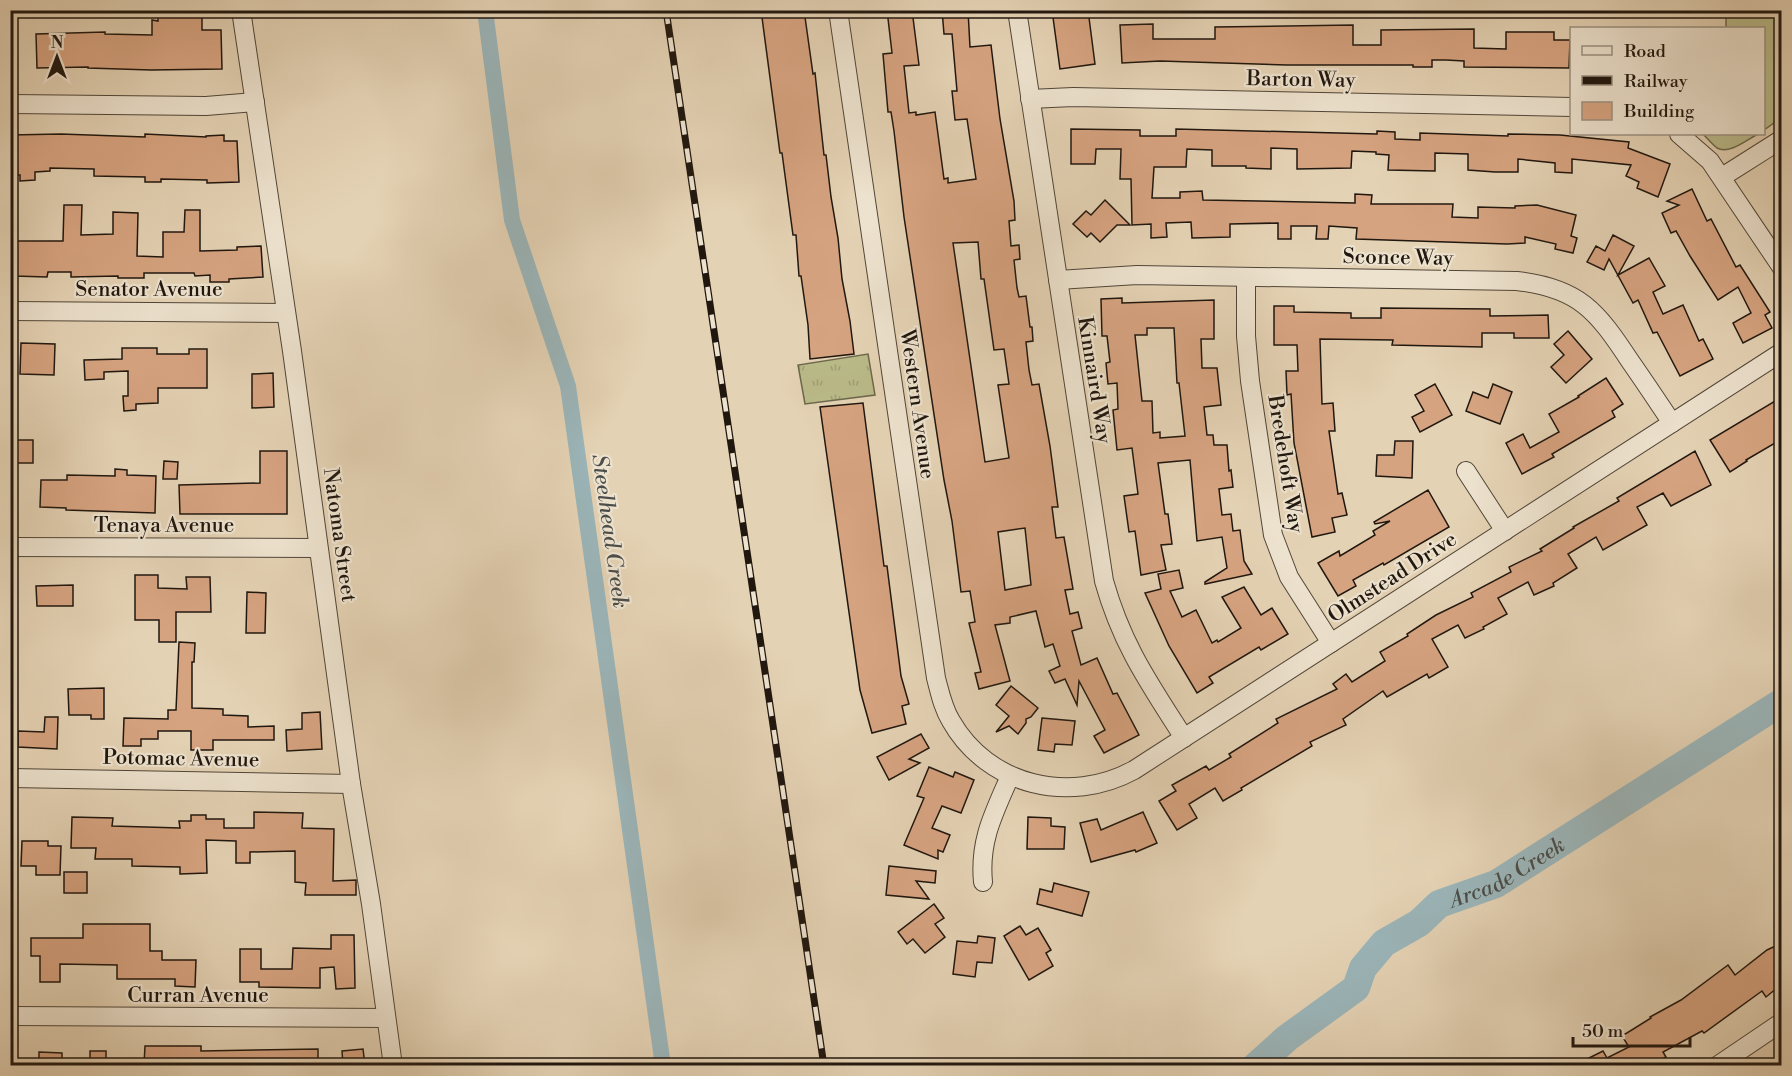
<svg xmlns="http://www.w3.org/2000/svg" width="1792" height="1076" font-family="'Libre Bodoni',serif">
	<defs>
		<pattern id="grass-tufts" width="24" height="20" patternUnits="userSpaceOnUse" patternTransform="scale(1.5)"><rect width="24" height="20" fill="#baba89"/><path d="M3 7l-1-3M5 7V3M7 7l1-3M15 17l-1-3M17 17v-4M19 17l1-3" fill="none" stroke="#a09f75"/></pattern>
	</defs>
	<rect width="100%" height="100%" fill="#e4d2b4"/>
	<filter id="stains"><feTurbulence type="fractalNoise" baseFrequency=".00333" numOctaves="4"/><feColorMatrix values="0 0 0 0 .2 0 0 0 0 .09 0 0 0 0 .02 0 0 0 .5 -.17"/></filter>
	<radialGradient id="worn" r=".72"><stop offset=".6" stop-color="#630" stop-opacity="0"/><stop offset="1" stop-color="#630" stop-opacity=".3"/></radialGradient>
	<polygon fill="url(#grass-tufts)" stroke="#6d684c" stroke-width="1.5" points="868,354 875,395 805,404 798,365"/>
	<g fill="#baba89" stroke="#6d684c" stroke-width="1.5">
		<polygon points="1726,11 1781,11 1781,118 1764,130 1764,28 1726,28"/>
		<path d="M 1703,134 L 1758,134 C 1748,139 1729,155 1717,148 C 1712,144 1707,138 1703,134 Z"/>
	</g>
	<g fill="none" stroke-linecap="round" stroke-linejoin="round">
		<polyline stroke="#9bb5b9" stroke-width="16" points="485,10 512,220 568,386 663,1066"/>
		<path stroke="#9bb5b9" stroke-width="28" id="s1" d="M 1256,1066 L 1287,1038 L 1356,988 L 1363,968 L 1384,943 L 1419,923 L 1439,904 L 1496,884 L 1782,702"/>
	</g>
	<g fill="#d6a380" stroke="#20170f" stroke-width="1.5" fill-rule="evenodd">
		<polygon points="158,10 202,10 202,30 221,30 222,69 151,70 88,68 88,67 37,68 36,34 105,32 105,34 152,35 152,20 158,21"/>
		<polygon points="761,10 804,10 813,74 815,73 824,155 826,155 831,197 838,238 842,279 850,321 854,354 810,359 808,325 801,276 799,276 796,235 793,235 782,153 780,153"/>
		<path d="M 887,10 L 912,10 L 919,65 L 904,66 L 909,113 L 916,112 L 916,115 L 935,112 L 944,179 L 948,178 L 948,183 L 976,179 L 967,119 L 955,120 L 952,91 L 957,91 L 952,34 L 944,34 L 942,10 L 968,10 L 970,47 L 991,45 L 1000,119 L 1014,201 L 1015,220 L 1009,221 L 1011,246 L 1019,245 L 1020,259 L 1014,260 L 1017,288 L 1019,297 L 1026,296 L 1030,327 L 1032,327 L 1033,341 L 1026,342 L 1029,370 L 1032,385 L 1039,384 L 1050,446 L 1058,507 L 1052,507 L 1056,538 L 1064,537 L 1073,589 L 1065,590 L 1070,614 L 1078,612 L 1082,628 L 1072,631 L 1081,665 L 1097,658 L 1113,694 L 1117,693 L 1139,735 L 1104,753 L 1094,736 L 1105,730 L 1079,681 L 1077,705 L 1065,679 L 1055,683 L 1049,671 L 1060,666 L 1053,644 L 1045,647 L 1036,611 L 1010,617 L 1010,623 L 995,625 L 1010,681 L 979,689 L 975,673 L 981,672 L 969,623 L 975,622 L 970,591 L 961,592 L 952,521 L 944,480 L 904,217 L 894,131 L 891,112 L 888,112 L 883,54 L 892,53 ZM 978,242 L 981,279 L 984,279 L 994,350 L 1004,349 L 1009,384 L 998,385 L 1009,458 L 985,462 L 953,243 ZM 1025,528 L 1031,585 L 1005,590 L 998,532 Z"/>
		<polygon points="1052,10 1088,10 1095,64 1060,69"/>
		<polygon points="1153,24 1153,39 1215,39 1215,27 1353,25 1353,45 1381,45 1381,30 1474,29 1474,48 1506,49 1506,32 1554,32 1554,40 1570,40 1569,68 1464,67 1464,61 1446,60 1432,60 1432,67 1413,67 1413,65 1287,65 1160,61 1122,63 1120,25"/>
		<polygon points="1071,129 1140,130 1140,136 1176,136 1176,129 1377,134 1377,131 1395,132 1395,139 1420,140 1420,133 1508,136 1508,134 1560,135 1629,142 1628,148 1670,164 1658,197 1637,188 1639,182 1626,176 1631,165 1572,159 1572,173 1555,172 1555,163 1518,159 1518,172 1495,172 1468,170 1468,154 1435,153 1435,171 1388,170 1389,155 1376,154 1376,152 1352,151 1351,168 1297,169 1297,149 1271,148 1271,169 1246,168 1246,166 1212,166 1212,150 1187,149 1186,167 1154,167 1152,198 1180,198 1180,192 1202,191 1203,200 1355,203 1355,194 1372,195 1371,204 1453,204 1452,217 1478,218 1478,207 1515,208 1515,206 1537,205 1576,215 1571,236 1577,238 1573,253 1555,249 1556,244 1525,237 1525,243 1507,244 1356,239 1357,228 1329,226 1328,239 1316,239 1317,226 1291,226 1291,239 1278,239 1278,223 1230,224 1230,237 1192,238 1191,222 1166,223 1167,237 1151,238 1151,224 1132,225 1131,179 1120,179 1121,149 1096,149 1095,164 1071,164"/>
		<polygon points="61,134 145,137 145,134 206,137 206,136 224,135 224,141 237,141 239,182 207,183 207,180 161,179 161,182 145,182 145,177 94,176 94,169 50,168 50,171 35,172 35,180 20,181 20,175 10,175 10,135"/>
		<polygon points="1692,189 1707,221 1711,219 1736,267 1740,265 1770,312 1765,315 1772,328 1743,343 1733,323 1751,313 1738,287 1718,300 1690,256 1676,231 1671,233 1662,213 1679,205 1667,201"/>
		<polygon points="1105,200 1130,225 1117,225 1100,242 1091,233 1087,237 1073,224 1086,211 1091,215"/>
		<polygon points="64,205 82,205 81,235 113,234 113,212 138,213 137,256 163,257 163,232 184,232 185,210 200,210 200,251 237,250 237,247 261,246 263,277 229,279 229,282 210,282 210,275 195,276 194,273 144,273 144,278 118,278 118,276 71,277 71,272 48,272 47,277 14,276 14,261 10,261 10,241 63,241"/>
		<polygon points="1613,235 1634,246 1618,275 1649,258 1665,286 1653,292 1663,314 1683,305 1699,341 1703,339 1713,359 1680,376 1657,332 1653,333 1638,300 1633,303 1609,259 1604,270 1587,262 1596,246 1605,251"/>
		<path d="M 1122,298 L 1122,303 L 1214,300 L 1214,339 L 1201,339 L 1202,368 L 1217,368 L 1221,405 L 1204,407 L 1207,435 L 1213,435 L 1214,445 L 1227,445 L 1229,471 L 1231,470 L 1233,487 L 1219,489 L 1222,515 L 1231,514 L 1233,531 L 1240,530 L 1244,561 L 1252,574 L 1205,584 L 1205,582 L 1227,568 L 1222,537 L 1197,541 L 1190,460 L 1158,463 L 1165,514 L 1168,514 L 1172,544 L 1161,545 L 1166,570 L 1141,575 L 1135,531 L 1129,532 L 1124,496 L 1138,494 L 1132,448 L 1117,450 L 1113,410 L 1118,409 L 1117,383 L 1108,384 L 1106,363 L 1110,362 L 1107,336 L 1102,336 L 1101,299 ZM 1147,328 L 1174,328 L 1177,383 L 1179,383 L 1185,436 L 1160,438 L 1160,432 L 1153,433 L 1152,401 L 1142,401 L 1135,335 L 1147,335 Z"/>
		<polygon points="1274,306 1294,306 1294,312 1351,313 1351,318 1381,318 1381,308 1490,309 1490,316 1548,315 1549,338 1514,338 1514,333 1482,333 1482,347 1392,345 1393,340 1320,339 1322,404 1333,403 1335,431 1329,431 1338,494 1342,493 1347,515 1332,518 1335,532 1312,537 1294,443 1291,394 1287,395 1286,371 1298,371 1297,345 1274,345"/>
		<polygon points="1568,331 1592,359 1566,383 1551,367 1564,355 1554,344"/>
		<polygon points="21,343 55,344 54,375 20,374"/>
		<polygon points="122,348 157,348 157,354 189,354 189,349 207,349 207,388 158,388 158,403 136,404 136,410 124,411 123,396 128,396 128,371 104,372 104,379 85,380 84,360 122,359"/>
		<polygon points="273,373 274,407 252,408 252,374"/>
		<polygon points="1606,378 1623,404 1612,411 1615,417 1552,454 1554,457 1522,474 1506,443 1523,434 1530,448 1559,432 1549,414 1579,397 1578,396"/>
		<polygon points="1435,384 1452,415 1420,432 1412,417 1424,411 1415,395"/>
		<polygon points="1493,384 1512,392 1500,424 1466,411 1473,392 1488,398"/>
		<polygon points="1782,397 1782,439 1746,460 1747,461 1730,472 1710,440"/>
		<polygon points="863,403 884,566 887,566 901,676 909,704 902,706 906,724 872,733 860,690 820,407"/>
		<polygon points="12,440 33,440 33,463 13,463"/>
		<polygon points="1395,441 1413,441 1412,478 1376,476 1377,455 1394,455"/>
		<polygon points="260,451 287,451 287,514 180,514 179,485 260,483"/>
		<polygon points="1695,451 1711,485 1671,506 1663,493 1637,507 1647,525 1603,550 1596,537 1568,554 1577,568 1553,583 1554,586 1534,595 1528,582 1498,598 1507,614 1483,627 1484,629 1465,638 1458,625 1432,639 1448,667 1429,678 1427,674 1387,697 1383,691 1343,719 1346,725 1310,742 1312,746 1241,788 1242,790 1223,801 1215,788 1189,804 1197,818 1177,830 1159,801 1176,791 1172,785 1206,766 1209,770 1231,757 1229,754 1278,723 1276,719 1337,689 1333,684 1346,674 1352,682 1385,661 1380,652 1408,636 1407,634 1436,615 1473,597 1471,593 1511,572 1509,567 1542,551 1540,549 1574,528 1573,527 1619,501 1617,498"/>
		<polygon points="164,461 178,462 177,479 163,479"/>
		<polygon points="115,469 127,470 127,475 156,476 155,513 66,510 66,508 40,507 41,480 67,480 67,475 115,476"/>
		<polygon points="1428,490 1449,527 1384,565 1383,563 1353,580 1356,586 1338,596 1318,563 1339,551 1340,556 1375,535 1373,531 1390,521 1375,524 1374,522"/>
		<polygon points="1179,570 1183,588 1170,591 1182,617 1196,610 1212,643 1217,640 1218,642 1241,628 1222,597 1244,587 1261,615 1272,608 1288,634 1261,650 1259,647 1209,677 1213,683 1197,693 1169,646 1145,593 1161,589 1158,574"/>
		<polygon points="135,575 158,575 158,588 187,589 186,577 210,577 211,612 176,612 176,642 159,642 159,620 135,620"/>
		<polygon points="73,585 73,606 37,606 36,586"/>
		<polygon points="247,592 266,593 265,633 246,633"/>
		<polygon points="179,642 195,643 194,662 192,662 192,708 223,709 223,715 248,716 248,727 274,726 274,740 213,740 213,750 191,750 191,731 158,731 158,739 141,739 141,746 123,746 124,718 168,719 168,710 176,710"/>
		<polygon points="1011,686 1038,708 1031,717 1026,719 1026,723 1018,734 1009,726 996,732 1009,716 996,705"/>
		<polygon points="104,688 104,719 91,719 91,715 69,715 68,689"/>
		<polygon points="320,712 322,749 287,751 286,730 302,729 302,713"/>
		<polygon points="45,717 58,717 57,749 18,747 18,731 44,732"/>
		<polygon points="1042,718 1075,721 1072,745 1055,744 1054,752 1038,750"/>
		<polygon points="921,734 929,748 909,759 920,763 889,780 877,757"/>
		<polygon points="929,767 953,777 955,772 974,780 961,813 942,806 932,828 950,835 943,852 938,850 938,859 904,845 924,798 917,796"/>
		<polygon points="254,812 303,813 302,828 334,829 333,881 356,880 356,895 305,895 306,883 295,882 295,851 250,852 250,863 236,863 236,841 206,840 207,873 180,874 180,867 132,866 132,859 95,859 96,848 71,848 72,817 113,818 112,826 180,828 179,821 191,821 191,815 206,815 206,819 224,819 224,828 254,828"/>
		<polygon points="1143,812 1157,843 1136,852 1135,850 1091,862 1080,823 1097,819 1101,830"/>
		<polygon points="1028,817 1051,818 1051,826 1065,827 1064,849 1027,849"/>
		<polygon points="22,841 48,841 48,846 61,846 60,875 36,875 36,866 21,866"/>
		<polygon points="889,866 936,871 935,883 916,881 929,899 886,895"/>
		<rect x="64" y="872" width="23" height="21"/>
		<polygon points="1054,883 1089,892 1082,916 1037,904 1040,889 1052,892"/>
		<polygon points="934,904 944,918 935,924 945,937 925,953 913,939 907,944 898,932"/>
		<polygon points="83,924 150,924 150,951 162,951 162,960 196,960 195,987 175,986 175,979 117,979 117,965 60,964 60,982 40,982 40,956 31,956 31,938 83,938"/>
		<polygon points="1020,926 1026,935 1038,928 1051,950 1046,953 1053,966 1029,980 1004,936"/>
		<polygon points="331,935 354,935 355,988 336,989 334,967 320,968 320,988 259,987 259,982 240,982 240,949 261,949 261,969 292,969 293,948 331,949"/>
		<polygon points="978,936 995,938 992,963 977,962 975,977 953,974 957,941 977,943"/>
		<polygon points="1782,943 1782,984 1766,997 1762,991 1704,1033 1702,1031 1663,1052 1666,1057 1652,1065 1575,1065 1603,1051 1607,1058 1629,1047 1622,1036 1651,1018 1650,1017 1681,1000 1728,965 1735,975 1767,950"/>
		<polygon points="145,1046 201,1046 201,1051 318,1049 318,1065 144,1065"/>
		<polygon points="363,1049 365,1065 343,1065 342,1051"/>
		<rect x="90" y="1051" width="16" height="14"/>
		<polygon points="39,1052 62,1053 62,1065 39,1065"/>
	</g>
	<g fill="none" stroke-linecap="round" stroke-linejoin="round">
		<defs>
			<g id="minor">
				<polyline points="241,10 292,351 351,784 371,904 393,1066"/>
				<path d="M 838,10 L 936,678 C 940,693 943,708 951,721 C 988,786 1070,805 1134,770 L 1782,352"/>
				<path d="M 1017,10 L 1104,581 C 1122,645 1149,683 1184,738"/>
				<polyline points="1030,99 1073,97 1572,107"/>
				<polyline points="10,104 206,106 255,102"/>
				<polyline points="1679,134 1710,161 1782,268"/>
				<polyline points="1722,177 1782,139"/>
				<polyline points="1246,277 1246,336 1250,381 1273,535 1289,577 1331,643"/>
				<path d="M 1058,280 L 1137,275 L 1517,281 C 1579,288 1597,311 1630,361 C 1644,381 1658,402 1672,423"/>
				<polyline points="10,311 286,313"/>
				<polyline points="1466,471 1505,531"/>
				<polyline points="10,547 318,548"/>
				<polyline points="10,778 351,784"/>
				<path d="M 983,882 C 979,840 994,813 1010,776"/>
				<polyline points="10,1016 386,1018"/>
				<polyline points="1717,1066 1782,1022"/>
			</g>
		</defs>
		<use href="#minor" stroke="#514638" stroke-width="20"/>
		<use href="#minor" stroke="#ede2ce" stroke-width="18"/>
		<defs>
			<polyline id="rail" points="666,10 824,1066"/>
		</defs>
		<use href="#rail" stroke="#20170f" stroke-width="7"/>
		<use href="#rail" stroke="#ede2ce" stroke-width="4.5" stroke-dasharray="14" stroke-linecap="butt"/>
	</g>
	<g text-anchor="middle" stroke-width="4.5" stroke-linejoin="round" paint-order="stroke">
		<g font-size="21" fill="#20170f" stroke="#ede2ce">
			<text transform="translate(1301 79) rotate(1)" y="7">Barton Way</text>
			<text transform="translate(1398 257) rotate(1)" y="7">Sconce Way</text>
			<text x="149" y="296">Senator Avenue</text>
			<text transform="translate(1095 380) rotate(81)" y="7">Kinnaird Way</text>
			<text transform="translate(918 404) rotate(82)" y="7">Western Avenue</text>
			<text transform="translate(1286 464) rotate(81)" y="7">Bredehoft Way</text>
			<text x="164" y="532">Tenaya Avenue</text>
			<text transform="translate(340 535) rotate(82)" y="7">Natoma Street</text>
			<text transform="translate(1392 577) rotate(-33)" y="7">Olmstead Drive</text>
			<text transform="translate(181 758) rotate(1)" y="7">Potomac Avenue</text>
			<text x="198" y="1002">Curran Avenue</text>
		</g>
		<g font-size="22" font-style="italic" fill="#4b4e4a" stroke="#ede2ce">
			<text transform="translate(611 531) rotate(82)" y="8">Steelhead Creek</text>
			<text dy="8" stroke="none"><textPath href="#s1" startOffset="324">Arcade Creek</textPath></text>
		</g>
	</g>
	<rect width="1792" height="1076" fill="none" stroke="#e4d2b4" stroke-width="36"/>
	<rect x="12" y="12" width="1768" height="1052" fill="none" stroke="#20170f" stroke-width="3"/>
	<rect x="18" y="18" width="1756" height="1040" fill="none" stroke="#20170f" stroke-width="1.5"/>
	<rect x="1570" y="27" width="195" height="108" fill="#ede2ce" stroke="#9b9182" stroke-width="1.5"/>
	<rect x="1582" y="46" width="30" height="9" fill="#ede2ce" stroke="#9b9182" stroke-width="1.5"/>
	<text x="1624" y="57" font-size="18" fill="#20170f">Road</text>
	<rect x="1582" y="76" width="30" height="9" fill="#20170f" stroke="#9b9182" stroke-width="1.5"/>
	<text x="1624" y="87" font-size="18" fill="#20170f">Railway</text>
	<rect x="1582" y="102" width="30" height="18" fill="#d6a380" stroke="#9b9182" stroke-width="1.5"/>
	<text x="1624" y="117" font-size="18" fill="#20170f">Building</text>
	<g transform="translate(57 57)" stroke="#ede2ce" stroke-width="4.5" paint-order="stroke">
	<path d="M0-4.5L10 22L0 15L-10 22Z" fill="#20170f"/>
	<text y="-9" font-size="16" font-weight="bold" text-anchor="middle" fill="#20170f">N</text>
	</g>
	<path d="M1573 1037v9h117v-9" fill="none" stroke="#20170f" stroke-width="3"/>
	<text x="1582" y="1037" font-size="18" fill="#20170f" stroke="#ede2ce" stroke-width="4.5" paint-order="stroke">50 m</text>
	<rect width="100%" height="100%" filter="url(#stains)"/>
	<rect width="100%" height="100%" fill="url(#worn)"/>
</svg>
